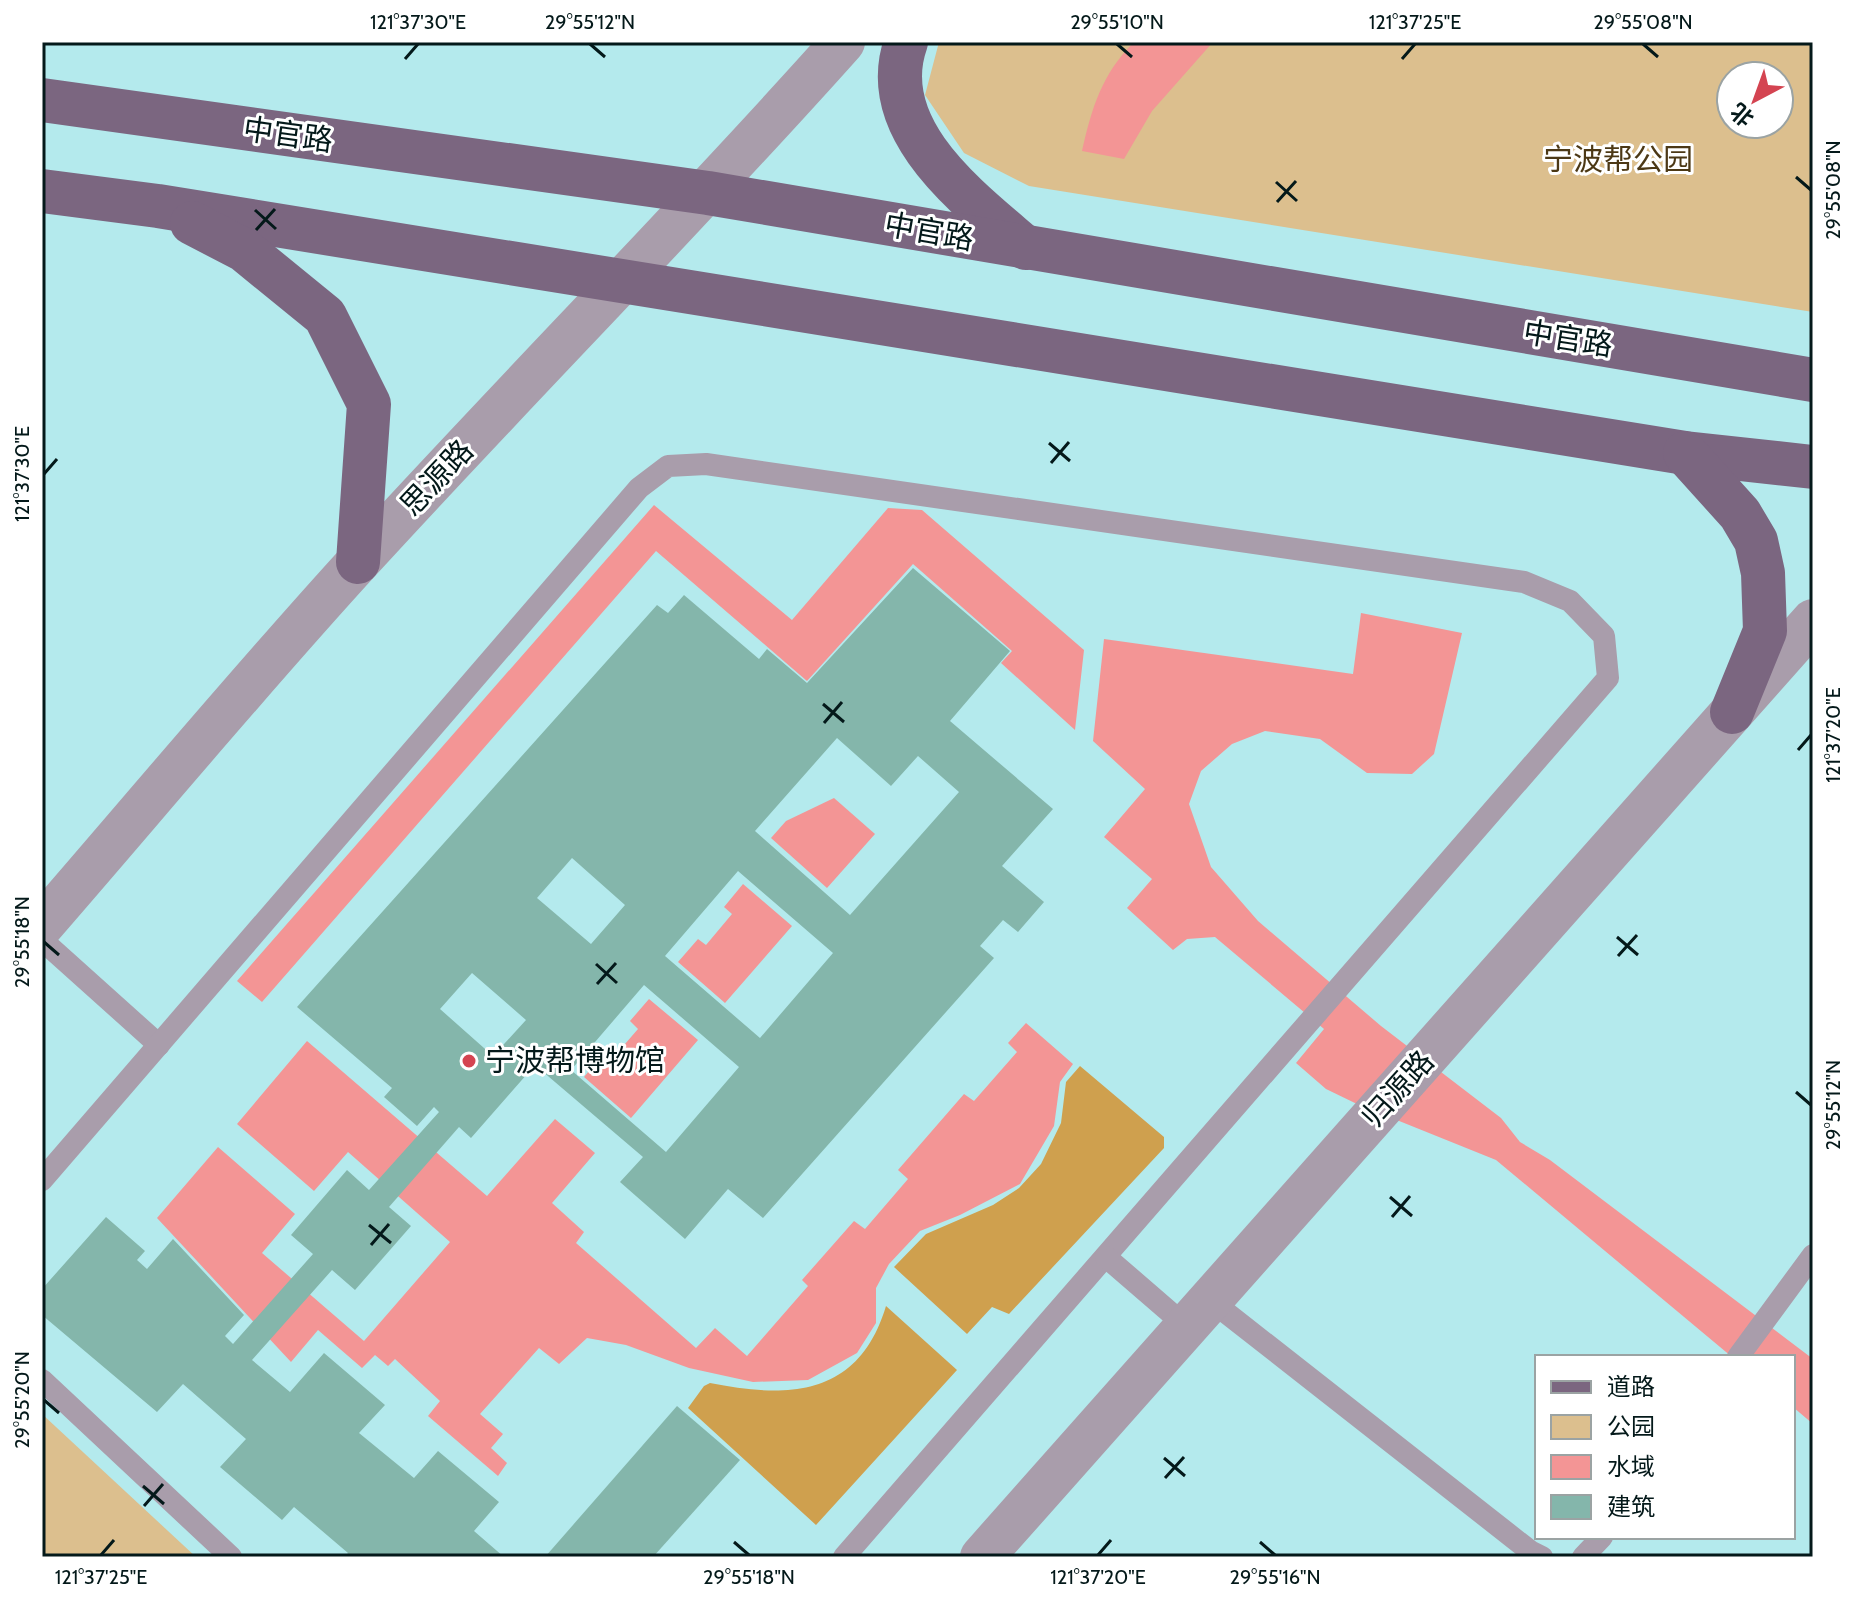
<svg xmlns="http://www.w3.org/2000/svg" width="1855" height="1599" font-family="Cabin,'Noto Sans SC',sans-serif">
	<rect width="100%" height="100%" fill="#b4eaed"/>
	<g fill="#dcbf8e" fill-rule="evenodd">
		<path d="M 939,42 L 1813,42 L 1813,312 L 1029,186 L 964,153 L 925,95 ZM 1731,76 L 1779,76 L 1779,124 L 1731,124 Z"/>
		<polygon points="42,1414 196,1557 42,1557"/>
	</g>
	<g fill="#cfa04e">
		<polygon points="1080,1066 1164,1137 1164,1148 1009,1314 992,1307 967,1334 894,1267 926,1234 993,1205 1019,1188 1041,1164 1061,1123 1066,1082"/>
		<path d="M 886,1306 L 957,1370 L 816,1525 L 688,1408 L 704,1386 L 710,1383 C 790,1399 859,1396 886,1306 Z"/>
	</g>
	<g fill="#f39595">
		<path d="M 1134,42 L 1213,42 L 1152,111 L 1124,159 L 1082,151 C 1092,107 1102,74 1134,42 Z"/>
		<polygon points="654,505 792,620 888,508 922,510 1084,650 1075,730 1001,663 1012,651 913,564 807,681 656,551 262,1002 237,981"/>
		<polygon points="1361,613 1462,633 1434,754 1412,774 1367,773 1320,739 1265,731 1232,744 1201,771 1189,804 1211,867 1258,921 1381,1026 1501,1118 1520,1142 1550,1160 1813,1359 1813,1424 1793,1407 1793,1357 1732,1357 1496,1160 1357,1104 1326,1089 1296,1063 1324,1029 1215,937 1187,939 1173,950 1127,908 1152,879 1104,837 1145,789 1093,741 1104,639 1353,674"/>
		<polygon points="834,798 875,834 827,888 771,838 786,821"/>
		<polygon points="743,884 792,926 725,1003 678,962 698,939 706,945 732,914 724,907"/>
		<polygon points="649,999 698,1040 631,1118 584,1077 604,1053 612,1059 638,1029 630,1021"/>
		<polygon points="1026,1023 1073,1064 1060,1082 1054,1126 1020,1184 960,1215 920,1231 889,1264 876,1288 876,1323 857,1353 808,1380 753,1382 689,1368 626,1345 587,1338 559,1364 539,1348 480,1414 503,1434 491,1448 507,1463 498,1476 428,1416 440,1401 395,1359 388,1366 375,1355 362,1368 318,1330 291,1362 157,1218 218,1147 295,1214 262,1253 364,1341 450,1242 348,1152 314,1191 237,1124 307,1041 487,1196 555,1119 595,1153 552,1203 584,1232 576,1243 696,1348 715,1328 747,1356 808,1286 802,1280 854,1221 865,1229 908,1179 898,1170 964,1094 974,1101 1017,1052 1008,1043"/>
	</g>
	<g fill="#84b6ab" fill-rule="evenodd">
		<path d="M 913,568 L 1010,651 L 950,721 L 1053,809 L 1002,866 L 1044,902 L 1018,932 L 1003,920 L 980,946 L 994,958 L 763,1218 L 728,1189 L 685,1239 L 620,1182 L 643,1157 L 535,1065 L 471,1138 L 459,1127 L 389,1207 L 411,1226 L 355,1290 L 332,1270 L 252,1360 L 290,1392 L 324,1353 L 385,1405 L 359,1433 L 414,1478 L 438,1451 L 499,1502 L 474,1531 L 504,1557 L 345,1557 L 348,1553 L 294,1507 L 282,1520 L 220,1467 L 246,1439 L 183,1384 L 157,1412 L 42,1315 L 42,1289 L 106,1217 L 145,1251 L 137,1260 L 147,1269 L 173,1239 L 244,1315 L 225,1336 L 233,1344 L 313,1254 L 291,1235 L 347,1170 L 369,1190 L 439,1112 L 434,1107 L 417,1126 L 384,1097 L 392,1088 L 297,1007 L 657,605 L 668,613 L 684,595 L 759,659 L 767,649 L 807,683 ZM 837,738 L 891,786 L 918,756 L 959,792 L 850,915 L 755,831 ZM 572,858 L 625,905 L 591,944 L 537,898 ZM 738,871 L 833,953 L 760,1038 L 665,956 ZM 472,973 L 526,1020 L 493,1056 L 440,1009 ZM 644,985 L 739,1067 L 666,1152 L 571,1070 Z"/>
		<polygon points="677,1406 740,1460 653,1557 545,1557"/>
	</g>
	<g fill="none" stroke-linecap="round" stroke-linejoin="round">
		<g stroke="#a99dab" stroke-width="22">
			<polyline points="42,940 159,1045"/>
			<polyline points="42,1180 639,488 668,466 706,464 1524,582 1570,601 1604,636 1608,678 844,1557"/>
			<polyline points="1106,1257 1187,1327"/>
			<polyline points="1210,1300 1530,1551 1542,1557"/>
			<polyline points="1738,1357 1813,1255"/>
			<polyline points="42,1380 231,1557"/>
			<polyline points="1583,1557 1602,1537"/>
		</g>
		<g stroke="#a99dab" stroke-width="44">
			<path d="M 42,925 C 148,803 251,679 360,560 C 520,385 686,218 843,42"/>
			<polyline points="982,1557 1813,621"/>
		</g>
		<g stroke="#7b6680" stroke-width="44">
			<path d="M 906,42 C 875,129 968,198 1026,248"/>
			<polyline points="42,100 708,193 1813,380"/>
			<polyline points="42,191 158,206 1685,453 1813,467"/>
			<polyline points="192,223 244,250 325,316 369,404 358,562"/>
			<polyline points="1685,453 1740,514 1756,541 1763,573 1765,631 1732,712"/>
		</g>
	</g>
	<path fill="none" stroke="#04191a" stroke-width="3" d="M 590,44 L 605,57M 1117,44 L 1132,57M 1643,44 L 1658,57M 405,59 L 418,44M 1402,59 L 1415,44M 1796,177 L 1811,190M 1276,182 L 1297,201M 1277,202 L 1296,181M 255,210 L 276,229M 256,230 L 275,209M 1049,443 L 1070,461M 1051,463 L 1069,442M 44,474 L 57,459M 823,704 L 844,722M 824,723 L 842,702M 1798,750 L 1811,735M 1617,937 L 1638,955M 44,942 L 59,955M 1618,956 L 1637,935M 596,964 L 617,983M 597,984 L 616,963M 1796,1092 L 1811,1105M 1390,1197 L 1412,1216M 1392,1217 L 1410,1196M 369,1225 L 391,1243M 371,1245 L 389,1224M 44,1400 L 59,1413M 1164,1458 L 1185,1476M 1165,1478 L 1184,1457M 143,1486 L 164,1504M 144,1506 L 163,1484M 734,1542 L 749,1555M 1260,1542 L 1275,1555M 101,1555 L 114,1540M 1098,1555 L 1111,1540"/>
	<circle fill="#d44451" stroke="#fff" stroke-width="3" cx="469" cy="1061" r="8"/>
	<g text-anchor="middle" stroke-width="6" stroke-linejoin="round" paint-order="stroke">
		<g font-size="30" fill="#04191a" stroke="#fff">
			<text transform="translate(288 135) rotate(8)" y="10">中官路</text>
			<text transform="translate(929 232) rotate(10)" y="10">中官路</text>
			<text transform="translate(1568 339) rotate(9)" y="10">中官路</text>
			<text transform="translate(437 478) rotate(-47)" y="10">思源路</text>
			<text transform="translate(1398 1089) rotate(-48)" y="10">归源路</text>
		</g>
		<g font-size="30" fill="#4c3815" stroke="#fff">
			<text x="1618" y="170">宁波帮公园</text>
		</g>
		<g font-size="30" fill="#04191a" stroke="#fff" text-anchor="start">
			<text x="485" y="1071">宁波帮博物馆</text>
		</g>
	</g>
	<rect width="1855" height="1599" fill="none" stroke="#ffffff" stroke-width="88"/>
	<rect x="1535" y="1355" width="260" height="184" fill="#ffffff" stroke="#9ba3a3" stroke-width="2"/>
	<rect x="1551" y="1381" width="40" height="12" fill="#7b6680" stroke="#9ba3a3" stroke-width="2"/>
	<text x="1607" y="1395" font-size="24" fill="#04191a">道路</text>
	<rect x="1551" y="1415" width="40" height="24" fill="#dcbf8e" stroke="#9ba3a3" stroke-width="2"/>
	<text x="1607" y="1435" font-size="24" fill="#04191a">公园</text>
	<rect x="1551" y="1455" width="40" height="24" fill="#f39595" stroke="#9ba3a3" stroke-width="2"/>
	<text x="1607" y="1475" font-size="24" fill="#04191a">水域</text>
	<rect x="1551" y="1495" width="40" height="24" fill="#84b6ab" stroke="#9ba3a3" stroke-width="2"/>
	<text x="1607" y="1515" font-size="24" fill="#04191a">建筑</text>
	<g transform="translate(1755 100) rotate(221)"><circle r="38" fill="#ffffff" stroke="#9ba3a3" stroke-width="2"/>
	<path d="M0-6L14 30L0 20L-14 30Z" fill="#d44451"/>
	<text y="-12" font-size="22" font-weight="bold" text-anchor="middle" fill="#04191a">北</text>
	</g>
	<rect x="44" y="44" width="1767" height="1511" fill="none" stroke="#04191a" stroke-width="3"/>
	<g font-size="20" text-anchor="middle" fill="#04191a">
		<text x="418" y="29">121°37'30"E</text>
		<text x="590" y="29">29°55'12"N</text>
		<text x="1117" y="29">29°55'10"N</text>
		<text x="1415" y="29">121°37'25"E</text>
		<text x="1643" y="29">29°55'08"N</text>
		<text transform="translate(1833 190) rotate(-90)" y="7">29°55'08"N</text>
		<text transform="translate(22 474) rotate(-90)" y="7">121°37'30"E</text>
		<text transform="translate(1833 735) rotate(-90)" y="7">121°37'20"E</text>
		<text transform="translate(22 942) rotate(-90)" y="7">29°55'18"N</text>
		<text transform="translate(1833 1105) rotate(-90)" y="7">29°55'12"N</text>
		<text transform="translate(22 1400) rotate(-90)" y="7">29°55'20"N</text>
		<text x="101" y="1584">121°37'25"E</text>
		<text x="749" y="1584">29°55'18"N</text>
		<text x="1098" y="1584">121°37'20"E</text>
		<text x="1275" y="1584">29°55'16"N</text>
	</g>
</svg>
